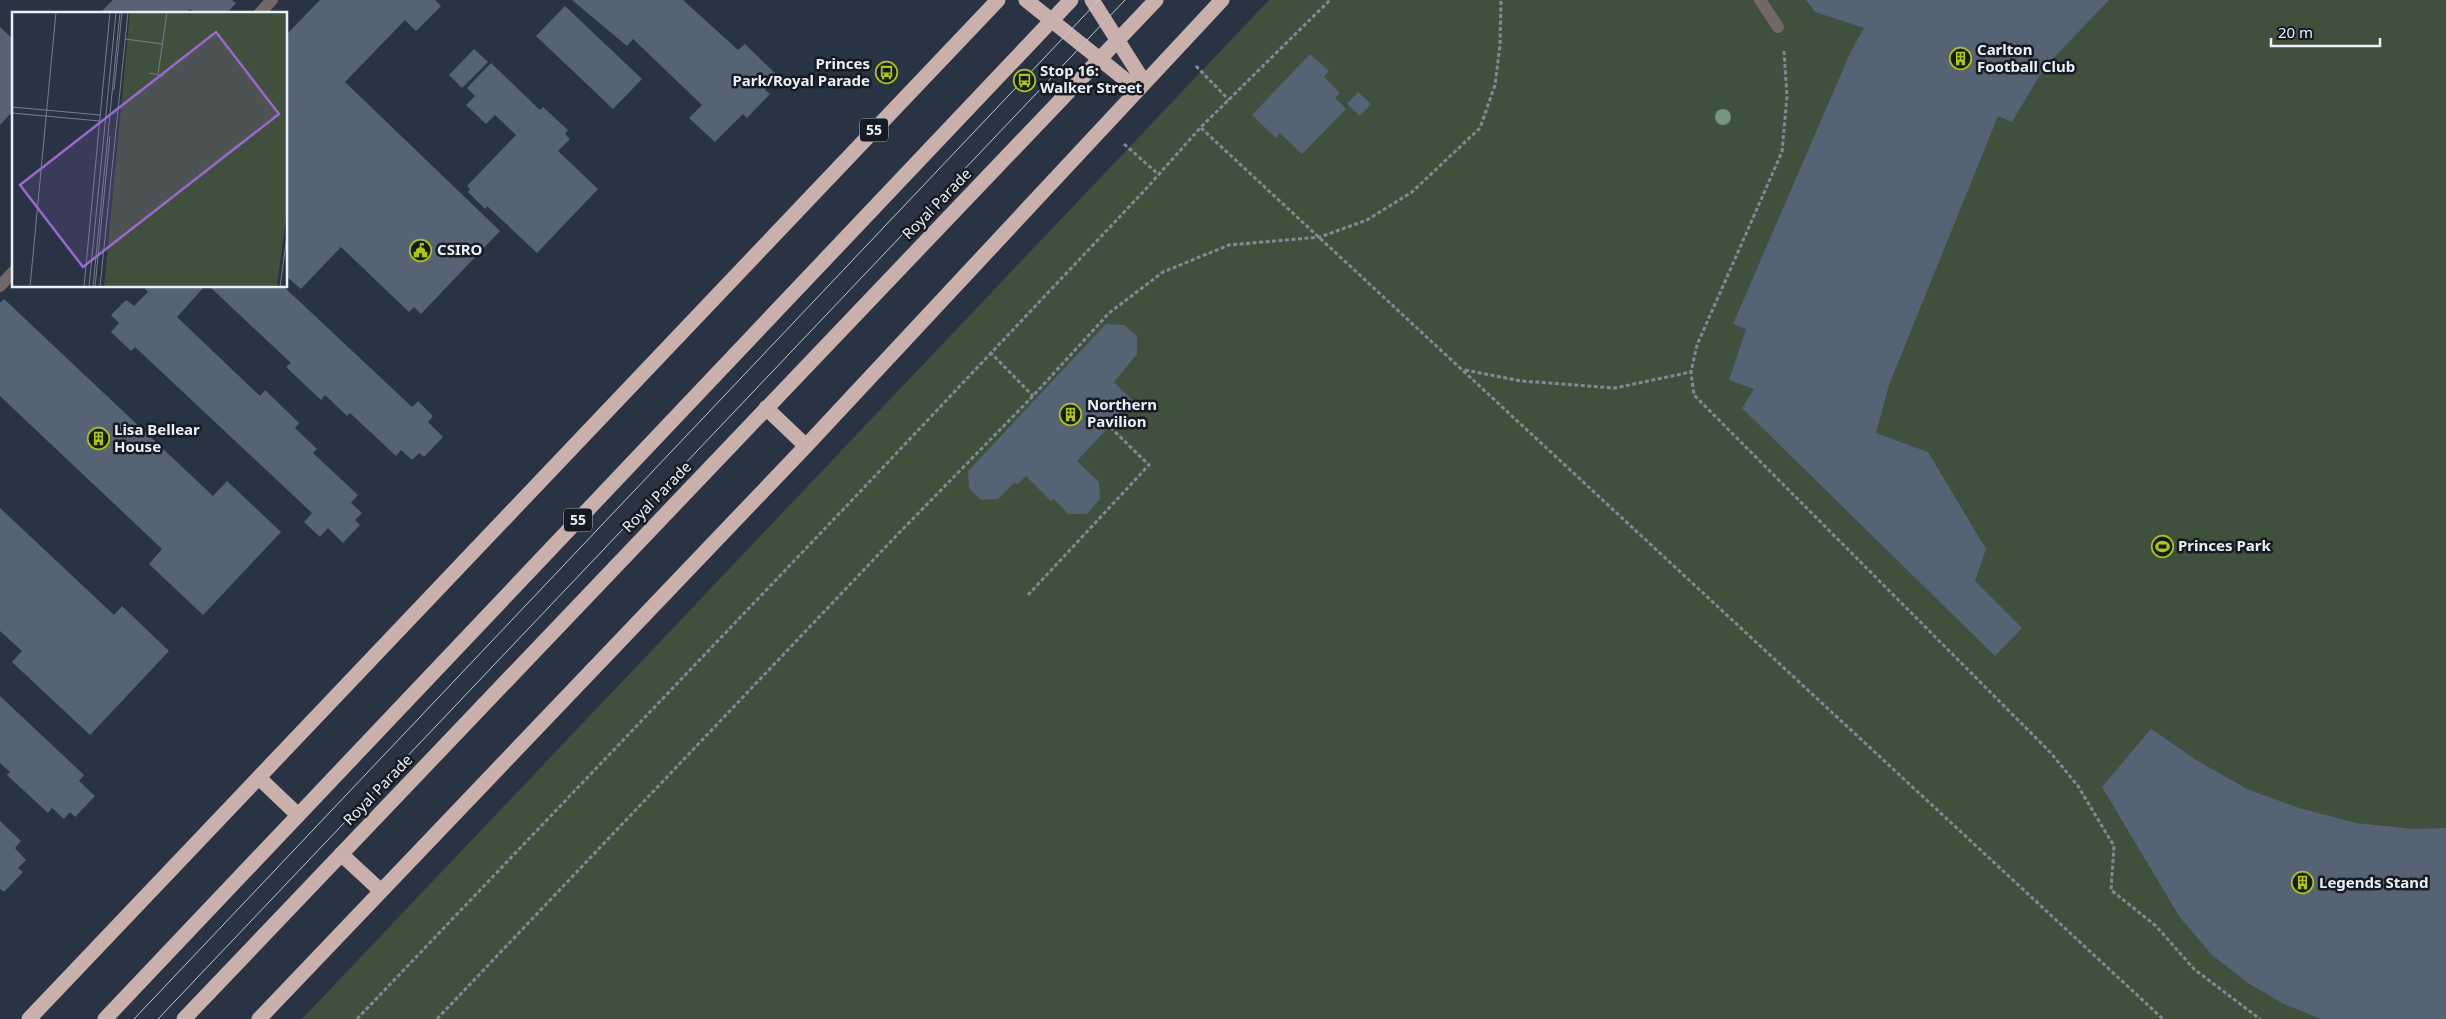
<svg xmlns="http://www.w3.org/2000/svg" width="2446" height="1019" font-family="'Noto Sans',sans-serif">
	<rect width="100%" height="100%" fill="#283443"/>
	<polygon fill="#3f503c" points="1269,0 2446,0 2446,1019 302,1019"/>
	<g fill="#566374">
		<polygon points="113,0 232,0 236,3 226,14 195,14 190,9 186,14 99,14"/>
		<polygon points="320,0 435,0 441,6 416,31 405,20 345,82 500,231 421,314 414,307 409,312 341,247 301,289 286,276 286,35"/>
		<polygon points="572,0 683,0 738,50 745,44 778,76 765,90 770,94 747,118 743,114 715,142 689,118 702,105 633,39 627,46"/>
		<polygon points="1806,0 2109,0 2044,68 2012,122 1998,116 1889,385 1876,433 1928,452 1986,549 1975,581 2022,628 1995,656 1742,408 1754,389 1729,380 1746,329 1733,324 1851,51 1864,28 1815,12"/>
		<polygon points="565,6 642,79 613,109 536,36"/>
		<polygon points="0,27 14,40 14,45 11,48 14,51 14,110 0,125"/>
		<polygon points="474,49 488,62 462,88 449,75"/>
		<polygon points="1310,54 1329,71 1324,77 1340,93 1335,98 1346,109 1302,154 1280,133 1276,138 1252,115"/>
		<polygon points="491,63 540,110 543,107 568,130 565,134 570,139 558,151 598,189 537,253 487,206 485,209 468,192 470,189 467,186 516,135 495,115 486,124 466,105 475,96 467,88"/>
		<polygon points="1358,92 1371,104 1360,116 1347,104"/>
		<polygon points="143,286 205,286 177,317 260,396 265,390 299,423 295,428 317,449 313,453 358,495 351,503 362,513 355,520 360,525 343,543 328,528 320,537 304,522 312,513 135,347 131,351 111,332 119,323 111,315 126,300 134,306 148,292"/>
		<polygon points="209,286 283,286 412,407 418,401 433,416 428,422 443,437 424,457 419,453 412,460 401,450 396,456 350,413 347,416 325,395 321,400 286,367 291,363"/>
		<polygon points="4,299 213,496 227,481 281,532 203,615 149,564 162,549 0,396 0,303"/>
		<polygon points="1106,324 1124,325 1137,336 1137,354 1114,382 1133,401 1077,461 1099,482 1100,499 1087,514 1068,514 1054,499 1051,501 1026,476 1018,484 1014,483 998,499 981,500 969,488 968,471"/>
		<polygon points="0,508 114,615 122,606 169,651 90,735 12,662 22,651 0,631"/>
		<polygon points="0,696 84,775 79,781 95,796 75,817 70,812 64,819 52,808 48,813 7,775 10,772 0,763"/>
		<polygon points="2151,729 2198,761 2247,789 2299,808 2356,823 2414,829 2446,828 2446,1019 2321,1019 2284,1004 2248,983 2212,955 2179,916 2102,787"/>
		<polygon points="0,821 21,841 15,848 26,860 18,868 23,872 4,892 0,889"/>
	</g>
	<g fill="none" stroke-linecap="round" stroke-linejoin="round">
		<g stroke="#818a97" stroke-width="3" stroke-dasharray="4 2.5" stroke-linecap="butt">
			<polyline points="1784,51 1787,96 1782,152 1697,345 1691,372 1694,395 2050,752 2078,786 2114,846 2111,890 2156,926 2194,969 2260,1019"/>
			<polyline points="1196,66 1229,100"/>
			<polyline points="1201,128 2163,1019"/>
			<polyline points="1124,144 1158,174"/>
			<polyline points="990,352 1033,396"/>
			<polyline points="1465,370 1521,381 1615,388 1691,372"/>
			<polyline points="1028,595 1149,465 1109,426"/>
			<polyline points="357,1019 856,496 1144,191 1201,127 1330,0"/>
			<polyline points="437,1019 897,535 1033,396 1109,313 1163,272 1229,245 1320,237 1367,220 1412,192 1480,128 1495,85 1500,45 1501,0"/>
		</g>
		<g stroke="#736865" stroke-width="12">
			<polyline points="1760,0 1778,27"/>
			<polyline points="259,14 272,0"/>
			<polyline points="0,286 14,271"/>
		</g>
		<g stroke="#cab0aa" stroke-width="15">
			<polyline points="1026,0 1137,89"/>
			<polyline points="1092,0 1144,82"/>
			<polyline points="766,408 806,446"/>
			<polyline points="259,778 298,815"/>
			<polyline points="341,854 381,891"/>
			<polyline points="29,1019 998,0"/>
			<polyline points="105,1019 1071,0"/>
			<polyline points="184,1019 1156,0"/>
			<polyline points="259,1019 806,446 1222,0"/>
		</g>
		<g stroke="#c0c8d3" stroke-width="1">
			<polyline points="134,1019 1099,0"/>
			<polyline points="158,1019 1125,0"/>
		</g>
	</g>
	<circle fill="#76947e" cx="1723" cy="117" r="8"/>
	<defs>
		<symbol id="building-ring" viewBox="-11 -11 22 22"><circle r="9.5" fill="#161b22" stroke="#aec60b" stroke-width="1.5"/><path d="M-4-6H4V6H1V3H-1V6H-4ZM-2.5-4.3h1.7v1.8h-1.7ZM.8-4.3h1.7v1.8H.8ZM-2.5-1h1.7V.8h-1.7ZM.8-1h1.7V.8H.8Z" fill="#aec60b"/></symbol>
		<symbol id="bus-ring" viewBox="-11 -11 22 22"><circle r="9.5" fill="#161b22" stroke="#aec60b" stroke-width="1.5"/><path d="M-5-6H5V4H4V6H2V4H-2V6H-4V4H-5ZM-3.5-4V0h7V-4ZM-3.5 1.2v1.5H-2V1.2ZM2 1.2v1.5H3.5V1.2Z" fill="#aec60b"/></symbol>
		<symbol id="civic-ring" viewBox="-11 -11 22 22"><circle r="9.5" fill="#161b22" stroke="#aec60b" stroke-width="1.5"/><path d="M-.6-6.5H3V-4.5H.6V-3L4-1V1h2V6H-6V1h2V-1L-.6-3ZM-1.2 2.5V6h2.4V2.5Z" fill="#aec60b"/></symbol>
		<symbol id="stadium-ring" viewBox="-11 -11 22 22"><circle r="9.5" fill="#161b22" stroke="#aec60b" stroke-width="1.5"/><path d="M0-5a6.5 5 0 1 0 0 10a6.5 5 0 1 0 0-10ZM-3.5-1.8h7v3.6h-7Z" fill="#aec60b"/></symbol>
	</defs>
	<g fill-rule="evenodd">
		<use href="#building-ring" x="1948" y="46" width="25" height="25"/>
		<use href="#bus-ring" x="874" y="60" width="25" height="25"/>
		<use href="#bus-ring" x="1012" y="68" width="25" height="25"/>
		<use href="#civic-ring" x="408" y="238" width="25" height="25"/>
		<use href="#building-ring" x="1058" y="402" width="25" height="25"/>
		<use href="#building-ring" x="86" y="426" width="25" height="25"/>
		<use href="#stadium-ring" x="2150" y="534" width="25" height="25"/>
		<use href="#building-ring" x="2290" y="870" width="25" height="25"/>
	</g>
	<g text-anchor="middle" stroke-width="5" stroke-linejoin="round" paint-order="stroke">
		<g fill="#161b22" stroke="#aab0b9" stroke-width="1">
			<rect x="860" y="118.5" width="28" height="23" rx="4"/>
			<rect x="564" y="508.5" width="28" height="23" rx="4"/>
		</g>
		<g font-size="14" font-weight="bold" fill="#e9f0fa">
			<text x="874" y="135">55</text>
			<text x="578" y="525">55</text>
		</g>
		<g font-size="15" font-weight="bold" fill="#e9f0fa" stroke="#161b22" text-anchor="start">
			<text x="1977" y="55">Carlton<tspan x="1977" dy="17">Football Club</tspan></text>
			<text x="870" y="69" text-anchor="end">Princes<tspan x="870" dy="17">Park/Royal Parade</tspan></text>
			<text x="1040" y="76">Stop 16:<tspan x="1040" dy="17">Walker Street</tspan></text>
			<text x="437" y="255">CSIRO</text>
			<text x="1087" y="410">Northern<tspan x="1087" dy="17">Pavilion</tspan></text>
			<text x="114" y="435">Lisa Bellear<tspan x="114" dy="17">House</tspan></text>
			<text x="2178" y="551">Princes Park</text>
			<text x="2319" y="888">Legends Stand</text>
		</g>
		<g font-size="15" fill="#e9f0fa" stroke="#161b22">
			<text transform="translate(937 204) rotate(-46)" y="5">Royal Parade</text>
			<text transform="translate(657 497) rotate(-46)" y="5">Royal Parade</text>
			<text transform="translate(378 790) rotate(-46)" y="5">Royal Parade</text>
		</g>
	</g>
	<g transform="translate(12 12)">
		<rect width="275" height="275" fill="#283443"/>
		<path d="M 118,0 L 275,0 L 275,197 L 265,275 L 92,275 Z" fill="#3f503c"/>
		<path fill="none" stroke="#757f8c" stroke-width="1" d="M 113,27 L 151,32M 137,61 L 152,64M 146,62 L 155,0M 102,78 L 110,0M 0,95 L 88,103M 0,101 L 88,109M 18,275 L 44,0M 72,275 L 98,0M 77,275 L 104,0M 81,275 L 108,0M 83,275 L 98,124M 88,275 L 116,0M 268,275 L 275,224"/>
		<path fill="#9c67d1" fill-opacity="0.15" stroke="#9c67d1" stroke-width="2.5" d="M 204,20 L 267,102 L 71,255 L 8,173 Z"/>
		<rect width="275" height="275" fill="none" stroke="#e9f0fa" stroke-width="2.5"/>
	</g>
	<path d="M2271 38v8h109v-8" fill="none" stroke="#e9f0fa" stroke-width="2.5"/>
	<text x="2278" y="38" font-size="15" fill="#e9f0fa" stroke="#161b22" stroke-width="4" paint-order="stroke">20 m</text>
</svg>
